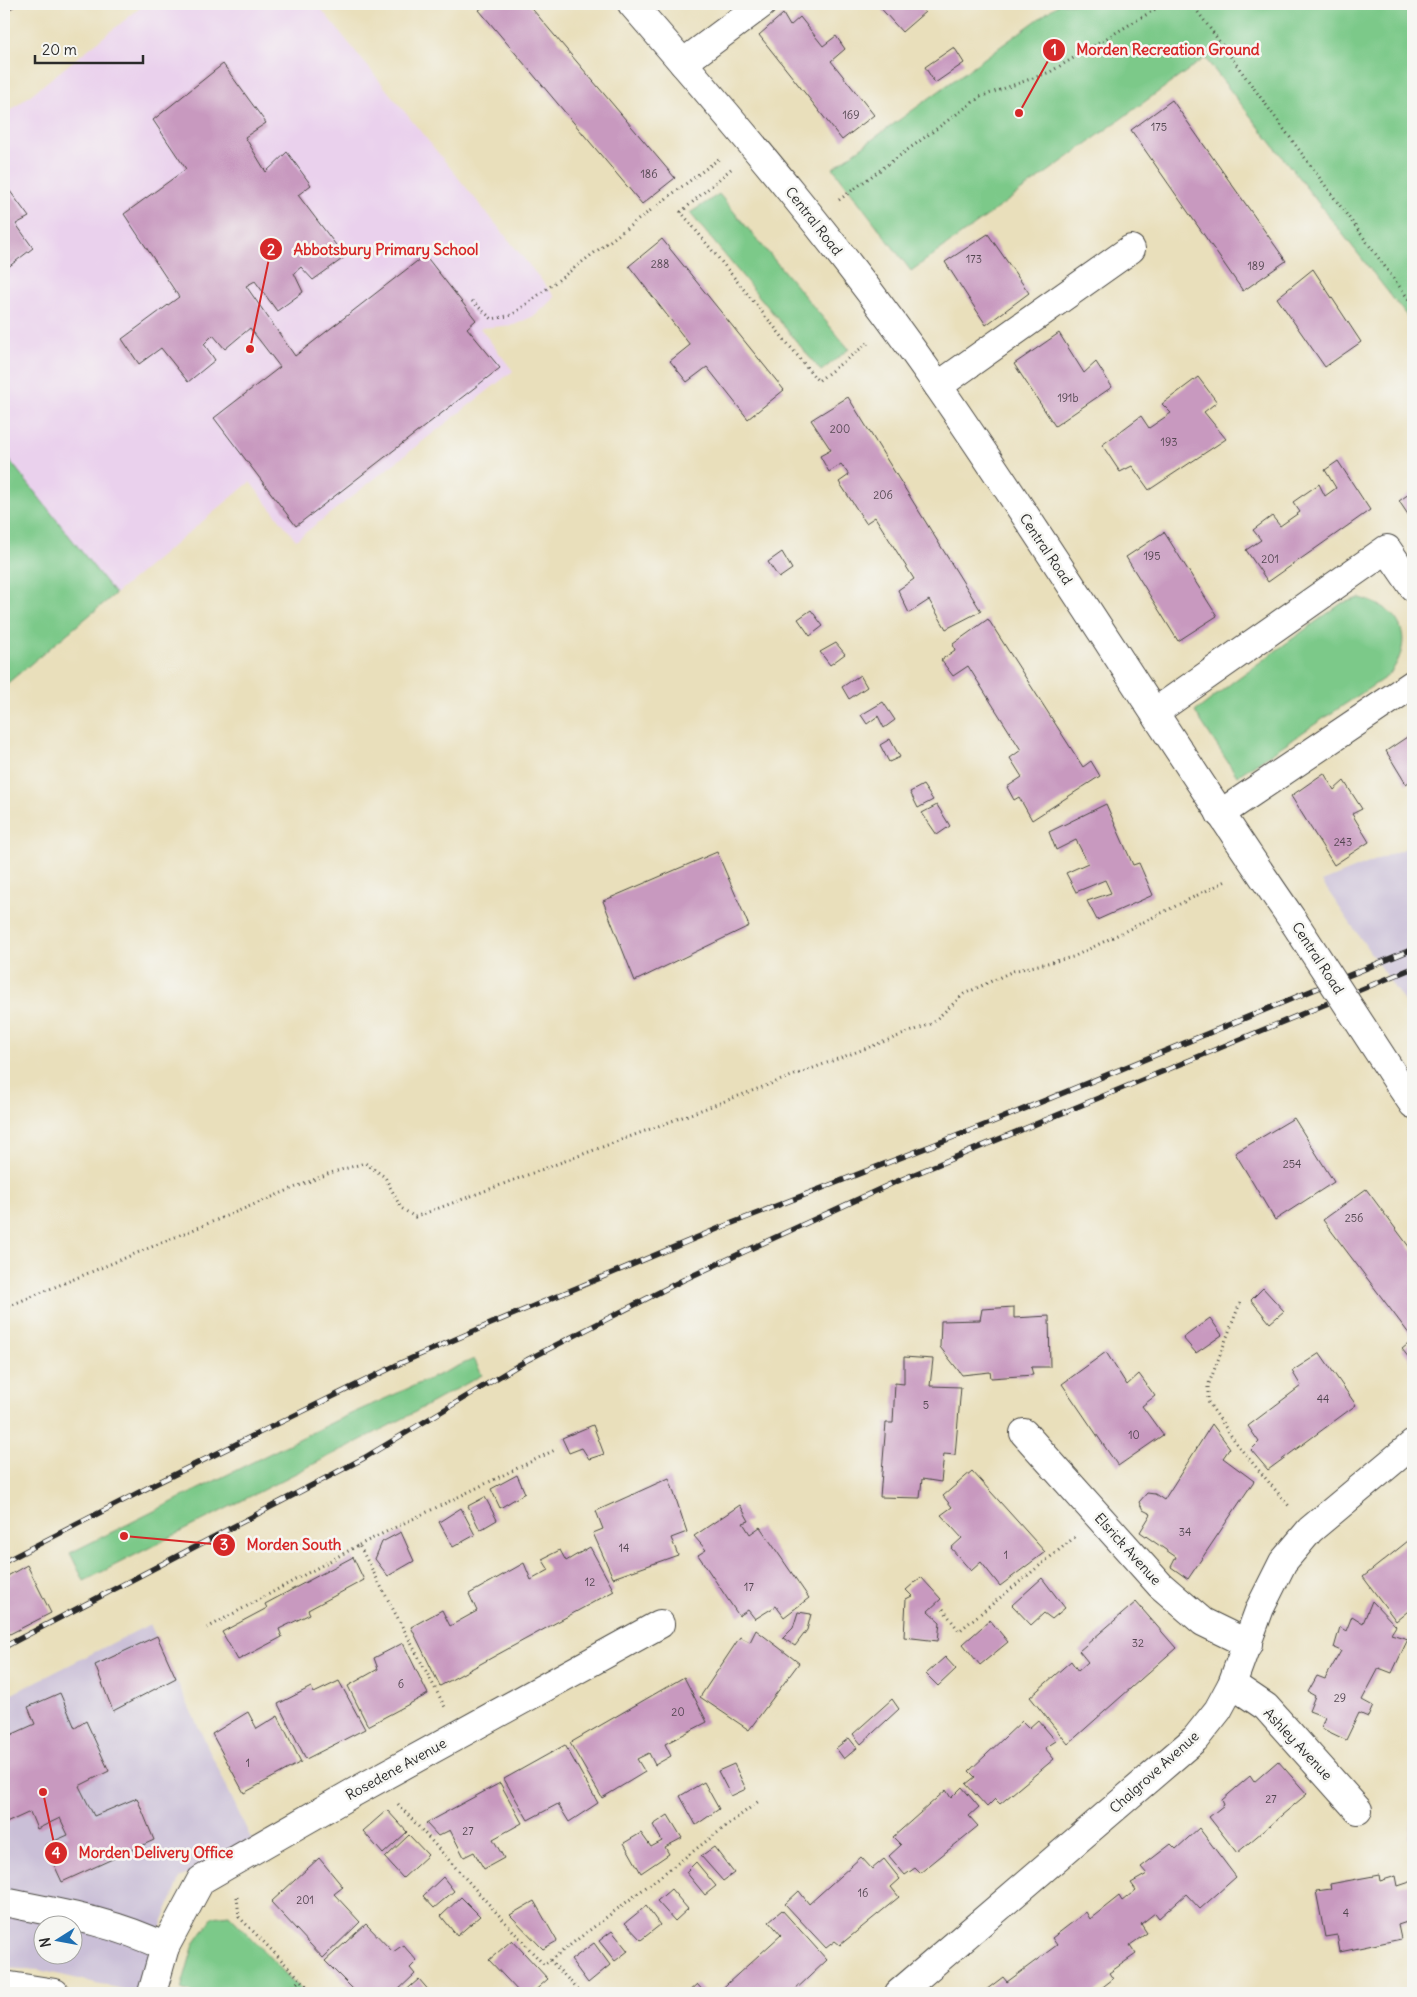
<svg xmlns="http://www.w3.org/2000/svg" width="1417" height="1997" font-family="Delius,sans-serif">
	<rect width="100%" height="100%" fill="#f6f6f2"/>
	<filter id="ink" filterUnits="userSpaceOnUse"><feTurbulence type="fractalNoise" baseFrequency=".02" numOctaves="2"/><feDisplacementMap in="SourceGraphic" scale="10" xChannelSelector="R" yChannelSelector="G"/><feConvolveMatrix kernelMatrix="1 2 1 2 8 2 1 2 1" color-interpolation-filters="sRGB"/></filter>
	<filter id="wash" filterUnits="userSpaceOnUse"><feTurbulence type="fractalNoise" baseFrequency=".0096" numOctaves="4" result="noise"/><feDisplacementMap in="SourceGraphic" scale="20" xChannelSelector="R" yChannelSelector="G"/><feGaussianBlur stdDeviation="1.12" result="paint"/><feColorMatrix in="noise" values="0 0 0 0 0 0 0 0 0 0 0 0 0 0 0 0 0 1.4 0 .05"/><feComposite in="paint" operator="in"/></filter>
	<g filter="url(#wash)">
		<rect width="100%" height="100%" fill="#e9dfbb"/>
		<polygon fill="#ead1ed" points="145,4 317,4 555,297 536,315 514,325 480,328 513,371 296,540 250,482 4,686 4,116"/>
		<g fill="#cabfd7" fill-rule="evenodd">
			<polygon points="1413,845 1413,1015 1322,882"/>
			<path d="M 150,1624 L 253,1843 L 181,1877 L 163,1920 L 140,1993 L 39,1970 L 4,1968 L 4,1698 ZM 42,1924 L 72,1924 L 72,1954 L 42,1954 Z"/>
		</g>
		<g fill="#7bc989" stroke="#537a5a">
			<polygon points="1059,4 1413,4 1413,324 1205,58 911,271 833,168"/>
			<polygon points="719,194 849,349 821,371 690,213"/>
			<polygon points="4,453 115,594 4,686"/>
			<path d="M 1360,598 C 1402,609 1416,639 1389,675 L 1237,776 L 1195,712 L 1234,681 L 1342,603 Z"/>
			<polygon points="474,1359 482,1375 406,1417 84,1581 70,1553 335,1421"/>
			<polygon points="229,1915 304,1993 193,1993 181,1989 194,1944 213,1917"/>
		</g>
		<g id="blocks">
			<g fill="#c899bf">
				<polygon points="4,4 18,4 4,13"/>
				<polygon points="487,4 528,4 675,178 642,204 479,10"/>
				<polygon points="877,4 916,4 925,12 902,32"/>
				<polygon points="783,14 790,26 800,17 823,46 836,36 845,49 831,61 874,115 842,140 759,35"/>
				<polygon points="954,47 964,63 935,83 925,67"/>
				<polygon points="223,64 266,123 245,137 266,172 287,152 311,185 298,195 345,257 313,280 301,267 294,273 303,292 277,311 255,281 246,286 295,356 425,255 476,320 467,328 500,368 296,526 214,418 280,367 250,328 225,349 213,335 204,344 215,360 188,382 161,348 139,364 122,339 179,297 124,214 186,169 153,120"/>
				<polygon points="1172,100 1286,261 1243,291 1131,130"/>
				<polygon points="4,183 29,217 16,224 33,248 7,268 4,264"/>
				<polygon points="988,234 1029,293 986,325 945,262"/>
				<polygon points="662,239 784,390 748,419 707,367 687,382 670,361 690,345 629,266"/>
				<polygon points="1313,269 1361,342 1325,367 1277,298"/>
				<polygon points="1059,333 1084,373 1096,362 1112,387 1055,426 1014,364"/>
				<polygon points="1198,377 1217,402 1204,412 1226,439 1149,490 1132,466 1120,472 1102,445 1141,416 1149,428 1171,413 1162,404"/>
				<polygon points="848,397 981,611 946,629 929,600 909,613 898,590 914,579 875,517 866,523 839,482 849,475 841,464 829,472 820,456 831,450 811,420"/>
				<polygon points="1338,461 1370,510 1268,582 1246,550 1261,540 1253,530 1272,516 1280,526 1300,512 1293,502 1319,484 1325,496 1336,488 1325,470"/>
				<polygon points="1413,491 1413,522 1399,501"/>
				<polygon points="1164,532 1217,616 1178,641 1126,557"/>
				<polygon points="782,552 792,569 779,578 768,562"/>
				<polygon points="811,610 823,626 810,636 798,619"/>
				<polygon points="988,619 1083,767 1091,761 1100,776 1032,820 1019,797 1014,800 1007,787 1022,777 1010,758 1021,750 968,666 953,676 941,660 955,650 953,644"/>
				<polygon points="836,643 845,654 830,665 820,652"/>
				<polygon points="860,675 867,687 849,699 842,687"/>
				<polygon points="883,702 895,720 884,728 878,716 867,724 861,715"/>
				<polygon points="1413,733 1413,779 1406,784 1386,751"/>
				<polygon points="890,739 900,757 889,762 880,745"/>
				<polygon points="1324,773 1334,790 1344,781 1362,809 1352,814 1369,842 1334,865 1291,796"/>
				<polygon points="923,785 933,800 918,808 910,792"/>
				<polygon points="1106,804 1133,865 1139,863 1153,895 1097,920 1087,901 1111,893 1105,880 1076,892 1066,873 1088,863 1076,840 1056,850 1049,832"/>
				<polygon points="937,805 950,826 937,835 922,813"/>
				<polygon points="717,852 749,926 635,981 603,901"/>
				<polygon points="1294,1118 1334,1182 1275,1220 1235,1153"/>
				<polygon points="1366,1189 1413,1252 1413,1339 1323,1220"/>
				<polygon points="1263,1288 1284,1311 1270,1323 1251,1300"/>
				<polygon points="1014,1307 1014,1318 1049,1316 1050,1367 1031,1367 1033,1375 991,1378 990,1372 962,1375 940,1347 941,1321 980,1320 982,1309"/>
				<polygon points="1210,1318 1222,1335 1196,1353 1183,1338"/>
				<polygon points="1413,1340 1413,1363 1402,1349"/>
				<polygon points="1106,1352 1127,1385 1139,1374 1155,1396 1142,1406 1163,1435 1118,1466 1062,1384"/>
				<polygon points="1320,1353 1356,1405 1268,1470 1251,1450 1259,1442 1248,1426 1301,1386 1292,1371"/>
				<polygon points="904,1357 933,1359 930,1386 961,1387 955,1455 944,1454 941,1482 922,1479 920,1498 880,1497 886,1423 893,1423 895,1383 904,1384"/>
				<polygon points="1212,1424 1230,1448 1223,1458 1254,1481 1188,1579 1171,1567 1176,1557 1140,1532 1151,1514 1143,1510 1139,1502 1147,1493 1155,1494 1164,1500"/>
				<polygon points="593,1425 604,1454 589,1459 582,1448 569,1453 562,1438"/>
				<polygon points="972,1471 1045,1552 1000,1586 981,1562 971,1571 951,1548 962,1538 941,1515 952,1507 943,1496"/>
				<polygon points="517,1475 525,1493 500,1508 491,1489"/>
				<polygon points="669,1478 687,1532 671,1538 678,1555 613,1578 593,1533 603,1529 596,1511"/>
				<polygon points="485,1497 497,1520 480,1530 468,1506"/>
				<polygon points="740,1505 749,1521 743,1523 750,1534 760,1527 809,1598 784,1617 776,1606 755,1619 748,1610 739,1616 698,1555 706,1550 694,1536"/>
				<polygon points="461,1508 475,1535 453,1547 439,1522"/>
				<polygon points="401,1532 414,1561 388,1576 375,1559 382,1542"/>
				<polygon points="1413,1537 1413,1607 1396,1621 1363,1577"/>
				<polygon points="590,1547 614,1591 440,1686 411,1627 442,1610 450,1626 477,1611 469,1594 524,1563 531,1580 549,1570 542,1559 560,1550 566,1561"/>
				<polygon points="353,1557 364,1580 308,1610 310,1614 279,1629 282,1637 238,1660 222,1632 267,1608 265,1604"/>
				<polygon points="27,1565 51,1613 4,1637 4,1578"/>
				<polygon points="921,1577 941,1599 928,1611 940,1622 938,1641 904,1637 906,1599 912,1596 906,1590"/>
				<polygon points="1042,1578 1065,1608 1052,1619 1044,1613 1031,1625 1012,1605"/>
				<polygon points="1372,1601 1396,1626 1391,1634 1408,1639 1392,1673 1379,1668 1362,1700 1373,1706 1368,1717 1359,1713 1346,1740 1321,1728 1325,1717 1309,1711 1315,1696 1308,1692 1317,1676 1325,1679 1341,1651 1334,1648 1340,1627 1346,1631 1352,1616 1363,1623"/>
				<polygon points="1136,1602 1176,1648 1068,1744 1030,1697 1071,1661 1078,1671 1088,1662 1079,1651"/>
				<polygon points="798,1612 811,1614 807,1630 795,1646 783,1638 793,1628"/>
				<polygon points="990,1620 1008,1642 980,1665 963,1644"/>
				<polygon points="756,1630 799,1663 749,1730 700,1697 740,1637 750,1642"/>
				<polygon points="157,1636 176,1678 113,1711 95,1665"/>
				<polygon points="403,1643 428,1694 368,1726 348,1686 378,1669 374,1658"/>
				<polygon points="945,1657 956,1669 938,1686 926,1674"/>
				<polygon points="684,1677 707,1722 665,1744 671,1756 655,1765 649,1753 637,1759 645,1772 602,1798 570,1743"/>
				<polygon points="339,1681 365,1729 306,1759 278,1704 311,1687 314,1693"/>
				<polygon points="60,1693 75,1728 86,1721 109,1771 79,1786 94,1816 137,1798 154,1840 62,1882 45,1845 68,1835 60,1818 37,1829 30,1812 4,1824 4,1738 35,1724 28,1707"/>
				<polygon points="892,1699 899,1709 861,1744 853,1734"/>
				<polygon points="248,1712 257,1729 278,1716 301,1762 244,1793 212,1734"/>
				<polygon points="1038,1720 1056,1741 1045,1748 1054,1759 1000,1804 995,1799 987,1807 966,1784 975,1777 969,1771 1022,1721 1029,1728"/>
				<polygon points="849,1738 857,1748 844,1759 836,1748"/>
				<polygon points="565,1745 598,1803 569,1822 558,1804 528,1820 504,1779"/>
				<polygon points="1278,1761 1307,1794 1237,1853 1209,1817 1224,1805 1222,1800 1250,1776 1254,1782"/>
				<polygon points="734,1764 746,1789 731,1796 718,1771"/>
				<polygon points="704,1782 719,1809 696,1825 680,1796"/>
				<polygon points="500,1783 522,1823 493,1839 504,1858 484,1869 474,1852 464,1857 450,1830 438,1836 426,1823"/>
				<polygon points="962,1787 979,1807 969,1816 978,1826 920,1873 915,1868 905,1875 889,1856 901,1845 893,1837 946,1790 951,1798"/>
				<polygon points="387,1810 407,1832 383,1854 363,1831"/>
				<polygon points="668,1815 682,1838 665,1847 669,1854 641,1873 624,1843 641,1833 651,1847 662,1841 653,1825"/>
				<polygon points="1412,1818 1413,1818 1413,1839 1409,1838"/>
				<polygon points="1199,1828 1236,1877 1200,1909 1186,1894 1159,1918 1155,1913 1141,1924 1147,1933 1130,1945 1136,1954 1109,1973 1113,1979 1095,1993 982,1993 1003,1977 1007,1982 1057,1945 1052,1938 1086,1912 1090,1919 1119,1896 1122,1901 1136,1890 1131,1883 1147,1874 1141,1867 1171,1844 1176,1849"/>
				<polygon points="409,1835 428,1855 403,1878 385,1858"/>
				<polygon points="714,1847 734,1873 723,1881 701,1856"/>
				<polygon points="861,1857 872,1869 884,1859 900,1879 891,1887 899,1897 840,1945 835,1941 826,1948 785,1904 799,1891 809,1904"/>
				<polygon points="319,1858 343,1887 334,1894 360,1922 323,1958 271,1902"/>
				<polygon points="696,1862 716,1886 705,1895 686,1872"/>
				<polygon points="1379,1875 1380,1881 1396,1876 1398,1886 1413,1881 1413,1920 1398,1925 1401,1939 1340,1952 1337,1935 1325,1937 1316,1891 1331,1889 1330,1884"/>
				<polygon points="443,1877 454,1891 434,1908 423,1896"/>
				<polygon points="671,1889 688,1909 675,1921 657,1901"/>
				<polygon points="461,1897 480,1916 457,1936 441,1916"/>
				<polygon points="534,1901 557,1941 543,1949 510,1915"/>
				<polygon points="646,1906 660,1925 641,1940 625,1923"/>
				<polygon points="782,1910 827,1960 792,1993 717,1993 781,1935 769,1921"/>
				<polygon points="366,1924 393,1952 403,1945 417,1961 410,1968 415,1974 395,1993 357,1993 325,1961"/>
				<polygon points="612,1931 628,1951 615,1961 599,1941"/>
				<polygon points="512,1940 548,1979 532,1993 520,1993 489,1960"/>
				<polygon points="594,1943 610,1965 588,1983 571,1960"/>
				<polygon points="419,1979 431,1993 403,1993"/>
				<polygon points="697,1984 705,1993 687,1993"/>
			</g>
		</g>
	</g>
	<g filter="url(#ink)">
		<use href="#blocks" fill-opacity="0" stroke="#484641" stroke-width="1"/>
		<g fill="none" stroke-linecap="round" stroke-linejoin="round">
			<defs>
				<g id="street">
					<polyline points="683,63 762,4"/>
					<polyline points="938,386 1131,249"/>
					<polyline points="1155,712 1387,549 1413,587"/>
					<polyline points="1220,814 1413,684"/>
					<polyline points="1024,1433 1160,1585 1203,1622 1248,1644"/>
					<polyline points="1232,1684 1266,1707 1358,1810"/>
					<path d="M 4,1902 C 59,1913 115,1922 165,1947 L 152,1993"/>
					<polyline points="165,1947 201,1880 351,1794 660,1624"/>
					<polyline points="899,1993 1195,1739 1218,1710 1232,1684 1260,1608 1283,1562 1310,1530 1413,1444"/>
				</g>
				<g id="primary">
					<path d="M 632,4 C 739,127 845,252 938,386 C 1060,562 1172,746 1294,922"/>
					<polyline points="1398,1082 1413,1104"/>
				</g>
				<polyline id="highway" points="4,1985 55,1993"/>
			</defs>
			<use href="#street" stroke="#484641" stroke-width="30"/>
			<use href="#primary" stroke="#484641" stroke-width="30"/>
			<use href="#highway" stroke="#484641" stroke-width="30"/>
			<g stroke="#484641" stroke-width="3" stroke-dasharray="1 4" stroke-linecap="butt">
				<polyline points="1192,4 1413,305"/>
				<polyline points="731,169 681,212 818,381 868,343"/>
				<polyline points="839,200 980,97 1050,72 1164,4"/>
				<polyline points="472,301 492,319 512,315 720,158"/>
				<polyline points="1240,1303 1208,1386 1208,1402 1239,1447 1289,1506"/>
				<polyline points="4,1308 330,1173 365,1163 385,1177 401,1208 415,1217 931,1024 964,994 1013,971 1073,957 1226,881"/>
				<polyline points="359,1545 557,1449"/>
				<polyline points="943,1609 959,1631 1075,1537"/>
				<polyline points="207,1628 359,1545 445,1707"/>
				<polyline points="398,1804 544,1965 759,1801"/>
				<polyline points="237,1897 239,1917 314,1993"/>
				<polyline points="550,1960 581,1993"/>
				<polyline points="286,1993 300,1980"/>
			</g>
			<use href="#street" stroke="#fff" stroke-width="28"/>
			<use href="#primary" stroke="#fff" stroke-width="28"/>
			<use href="#highway" stroke="#fff" stroke-width="28"/>
			<defs>
				<g id="rail">
					<polyline points="4,1562 157,1483 403,1362 488,1325 722,1227 995,1121 1413,949"/>
					<polyline points="4,1647 364,1458 527,1360 683,1280 893,1183 1413,968"/>
				</g>
			</defs>
			<use href="#rail" stroke="#2b2b2b" stroke-width="5.5"/>
			<use href="#rail" stroke="#f6f6f2" stroke-width="4" stroke-dasharray="11" stroke-linecap="butt"/>
			<defs>
				<polyline id="primary-bridge" points="1294,922 1398,1082"/>
			</defs>
			<use href="#primary-bridge" stroke="#484641" stroke-width="30" stroke-linecap="butt"/>
			<use href="#primary-bridge" stroke="#fff" stroke-width="28"/>
		</g>
	</g>
	<g text-anchor="middle" stroke-width="5" stroke-linejoin="round" paint-order="stroke">
		<g font-size="11" fill="#524650">
			<text x="851" y="119">169</text>
			<text x="1159" y="131">175</text>
			<text x="649" y="178">186</text>
			<text x="974" y="263">173</text>
			<text x="660" y="268">288</text>
			<text x="1256" y="270">189</text>
			<text x="1068" y="402">191b</text>
			<text x="840" y="433">200</text>
			<text x="1169" y="446">193</text>
			<text x="883" y="499">206</text>
			<text x="1152" y="560">195</text>
			<text x="1270" y="563">201</text>
			<text x="1343" y="846">243</text>
			<text x="1292" y="1168">254</text>
			<text x="1354" y="1222">256</text>
			<text x="1323" y="1403">44</text>
			<text x="926" y="1409">5</text>
			<text x="1134" y="1439">10</text>
			<text x="1185" y="1536">34</text>
			<text x="624" y="1552">14</text>
			<text x="1006" y="1559">1</text>
			<text x="590" y="1586">12</text>
			<text x="749" y="1591">17</text>
			<text x="1138" y="1647">32</text>
			<text x="401" y="1688">6</text>
			<text x="1340" y="1702">29</text>
			<text x="678" y="1716">20</text>
			<text x="248" y="1767">1</text>
			<text x="1271" y="1803">27</text>
			<text x="468" y="1835">27</text>
			<text x="863" y="1897">16</text>
			<text x="305" y="1904">201</text>
			<text x="1346" y="1917">4</text>
		</g>
		<g font-size="14" fill="#2b2b2b" stroke="#f6f6f2">
			<text transform="translate(814 221) rotate(52)" y="5">Central Road</text>
			<text transform="translate(1046 549) rotate(56)" y="5">Central Road</text>
			<text transform="translate(1318 958) rotate(57)" y="5">Central Road</text>
			<text transform="translate(1128 1549) rotate(48)" y="5">Elsrick Avenue</text>
			<text transform="translate(1298 1744) rotate(47)" y="5">Ashley Avenue</text>
			<text transform="translate(396 1769) rotate(-29)" y="5">Rosedene Avenue</text>
			<text transform="translate(1154 1772) rotate(-42)" y="5">Chalgrove Avenue</text>
		</g>
	</g>
	<path fill="none" stroke="#d62828" stroke-width="2" d="M1019 113L1054 50M250 349L271 249M124 1536L224 1545M43 1792L56 1853"/>
	<g fill="#d62828" stroke="#f6f6f2" stroke-width="2">
		<circle cx="1019" cy="113" r="5"/>
		<circle cx="250" cy="349" r="5"/>
		<circle cx="124" cy="1536" r="5"/>
		<circle cx="43" cy="1792" r="5"/>
		<circle cx="1054" cy="50" r="12"/>
		<circle cx="271" cy="249" r="12"/>
		<circle cx="224" cy="1545" r="12"/>
		<circle cx="56" cy="1853" r="12"/>
	</g>
	<g font-size="15" text-anchor="middle" font-weight="bold" fill="#fff">
		<text x="1054" y="55">1</text>
		<text x="271" y="255">2</text>
		<text x="224" y="1550">3</text>
		<text x="56" y="1858">4</text>
	</g>
	<g font-size="15" text-anchor="middle" font-weight="bold" fill="#d62828" stroke="#f6f6f2" stroke-width="5" stroke-linejoin="round" paint-order="stroke">
		<text x="1168" y="55">Morden Recreation Ground</text>
		<text x="386" y="255">Abbotsbury Primary School</text>
		<text x="294" y="1550">Morden South</text>
		<text x="156" y="1858">Morden Delivery Office</text>
	</g>
	<rect width="1417" height="1997" fill="none" stroke="#f6f6f2" stroke-width="20"/>
	<g transform="translate(58 1940) rotate(259)"><circle r="24" fill="#f6f6f2" stroke="#a5a5a2"/>
	<path d="M0-4L9 19L0 12L-9 19Z" fill="#1f6fb2"/>
	<text y="-8" font-size="14" font-weight="bold" text-anchor="middle" fill="#2b2b2b">N</text>
	</g>
	<path d="M35 55v8h108v-8" fill="none" stroke="#2b2b2b" stroke-width="2.5"/>
	<text x="42" y="55" font-size="15" fill="#2b2b2b" stroke="#f6f6f2" stroke-width="4" paint-order="stroke">20 m</text>
</svg>
